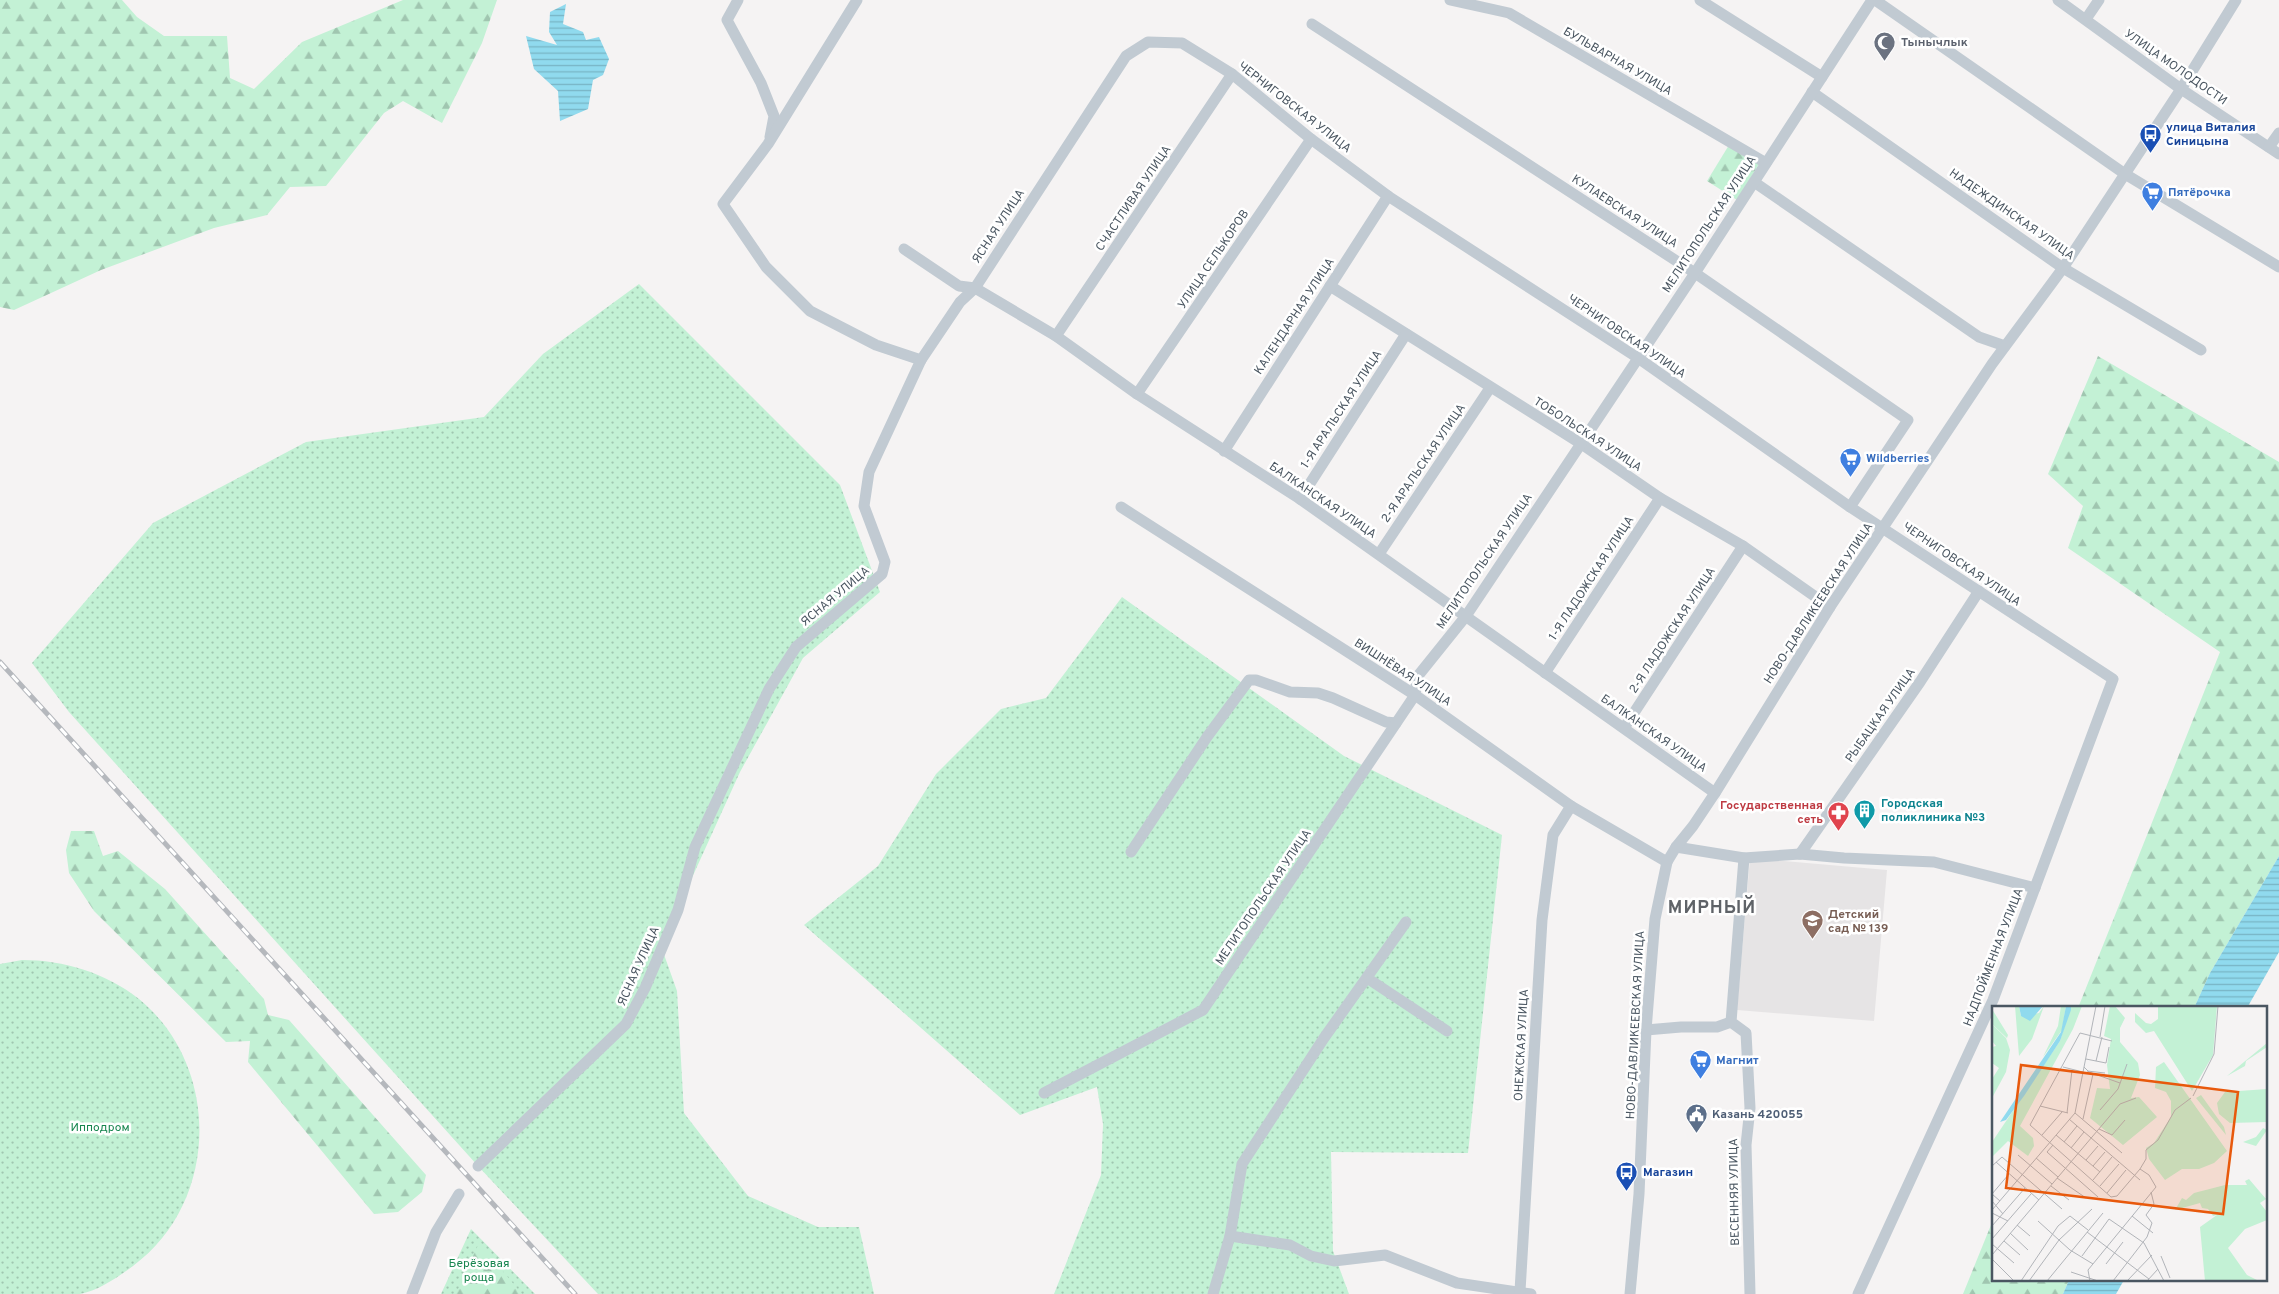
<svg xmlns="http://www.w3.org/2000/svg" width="2279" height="1294" font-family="Overpass,sans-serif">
	<defs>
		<pattern id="green-dots" width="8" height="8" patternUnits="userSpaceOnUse" patternTransform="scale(1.25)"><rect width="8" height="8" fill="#c3f1d5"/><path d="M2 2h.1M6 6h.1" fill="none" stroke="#a0c6b0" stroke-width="1.8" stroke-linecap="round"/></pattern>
		<pattern id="forest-firs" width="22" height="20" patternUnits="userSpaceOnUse" patternTransform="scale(1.25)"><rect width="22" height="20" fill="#c3f1d5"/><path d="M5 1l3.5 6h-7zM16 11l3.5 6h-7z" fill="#a0c6b0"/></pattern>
		<pattern id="water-rules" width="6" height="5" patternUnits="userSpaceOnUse" patternTransform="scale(1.25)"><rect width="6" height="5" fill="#90daee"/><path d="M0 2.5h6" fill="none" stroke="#78b4c4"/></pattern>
	</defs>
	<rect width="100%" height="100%" fill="#f5f3f3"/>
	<polygon fill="#e6e4e5" points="1750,858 1887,870 1874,1021 1737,1010"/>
	<g fill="url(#green-dots)">
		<polygon points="639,284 840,485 880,592 803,658 740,772 661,946 677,991 684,1113 748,1196 818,1227 859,1227 874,1294 598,1294 478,1166 69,712 32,663 153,523 306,442 484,417 543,354"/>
		<polygon points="1122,597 1344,756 1502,835 1468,1153 1331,1152 1333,1251 1349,1294 1054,1294 1101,1175 1103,1124 1097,1087 1020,1115 804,925 878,866 936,774 1001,709 1046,698"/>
		<path d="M 22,960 C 64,960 106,973 139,999 C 222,1067 219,1203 133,1266 C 118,1277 98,1291 80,1294 C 54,1294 26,1294 0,1294 L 0,964 Z"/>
		<polygon points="471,1229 535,1294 441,1294"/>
	</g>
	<g fill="url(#forest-firs)">
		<polygon points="0,0 122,0 137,17 164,36 227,36 230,78 254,89 302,42 403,0 497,0 482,43 442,123 403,101 384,113 326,186 290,187 267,215 214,228 101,270 14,310 0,307"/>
		<polygon points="1729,145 1759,164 1737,200 1707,181"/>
		<polygon points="2098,356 2279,462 2279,856 2210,973 2194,1008 2078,1008 2220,652 2068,548 2083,506 2048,474"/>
		<polygon points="71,831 94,831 103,856 118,851 165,889 264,999 268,1015 289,1020 426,1175 422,1192 398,1212 374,1214 248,1062 250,1041 226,1042 94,911 69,873 66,850"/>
		<polygon points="1993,1220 1993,1280 2069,1280 2063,1294 1963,1294"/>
		<polygon points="479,1243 522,1294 456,1294"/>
	</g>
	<g fill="url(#water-rules)">
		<polygon points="566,4 563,24 583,32 586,40 599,37 609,59 603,75 593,80 588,109 560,121 558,91 534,69 526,36 557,45 549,32 550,12"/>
		<polygon points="2279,856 2279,952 2247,1008 2194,1008 2210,973"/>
		<polygon points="2069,1280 2124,1280 2116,1294 2063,1294"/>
	</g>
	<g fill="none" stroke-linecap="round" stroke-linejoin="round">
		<g stroke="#c1cad2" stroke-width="11">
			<polyline points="738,0 727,20 761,83 774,116 770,137"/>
			<polyline points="857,0 768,144 723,204 766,267 810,311 876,345 921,360"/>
			<polyline points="1450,0 1509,13 1766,163"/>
			<polyline points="1700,0 1822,77"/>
			<polyline points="1875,0 2125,174 2279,267"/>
			<polyline points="2058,0 2181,89 2279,154"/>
			<polyline points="2086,19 2099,0"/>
			<polyline points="1312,24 1695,273 1908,420 1850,507"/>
			<polyline points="1812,92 2063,268 2201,350"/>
			<polyline points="2269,147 2279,133"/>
			<polyline points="1754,182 1979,337 2005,346"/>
			<polyline points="904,249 959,286 975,288 1056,336 1137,394 1300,499 1715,793"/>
			<polyline points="1330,286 1580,443 1660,498 1743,546 1830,607"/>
			<polyline points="1056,336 1232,74"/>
			<polyline points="1137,394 1311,139"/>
			<polyline points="1224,451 1388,196"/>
			<polyline points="1300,499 1406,334"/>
			<polyline points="1121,507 1415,695 1571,806 1667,862"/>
			<polyline points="1379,554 1490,388"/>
			<polyline points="1545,673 1660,498"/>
			<polyline points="1624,728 1743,546"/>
			<polyline points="1676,847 1744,858 1800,854 1844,858 1934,862 2035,888"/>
			<polyline points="1131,852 1207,737 1249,680 1256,680 1290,692 1318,693 1333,698 1386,722 1396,723"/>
			<polyline points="1800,854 1920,682 1979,591"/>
			<polyline points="1744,858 1731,1022 1746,1033 1750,1108 1746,1145 1750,1294"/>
			<polyline points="1367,978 1447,1031"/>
			<polyline points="1646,1030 1681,1027 1717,1027 1731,1022"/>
			<polyline points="1044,1093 1203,1010 1415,695 1417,677 1466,616 1695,273 1872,0"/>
			<polyline points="478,1166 626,1024 645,988 678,910 695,847 769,689 796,647 882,574 885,562 864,506 869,472 921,360 960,302 975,288 1126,56 1148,42 1182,43 1232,74 1311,139 1388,196 1638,358 1850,507 2113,679 1993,1000 1858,1294"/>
			<polyline points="1230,1236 1290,1245 1311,1256 1334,1261 1385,1255 1457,1283 1531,1294"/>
			<polyline points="1520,1291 1542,920 1553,835 1571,806"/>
			<polyline points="412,1294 436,1232 459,1194"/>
			<polyline points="1213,1294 1230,1236 1242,1164 1324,1038 1406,922"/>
			<polyline points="1630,1294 1639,1194 1646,1030 1655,919 1667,862 1676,847 1693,826 1715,793 1830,607 1992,364 2063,268 2181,89 2236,0"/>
		</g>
		<defs>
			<polyline id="rail" points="0,662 575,1294"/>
		</defs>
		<use href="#rail" stroke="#b5b8bd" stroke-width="5"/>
		<use href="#rail" stroke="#fff" stroke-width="3" stroke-dasharray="9" stroke-linecap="butt"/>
	</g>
	<defs>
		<symbol id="mosque-pin" viewBox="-11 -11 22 30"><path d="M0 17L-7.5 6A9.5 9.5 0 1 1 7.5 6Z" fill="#6b7280" stroke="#fff"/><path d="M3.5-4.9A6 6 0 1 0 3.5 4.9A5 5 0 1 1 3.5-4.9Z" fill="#fff"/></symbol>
		<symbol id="bus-pin" viewBox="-11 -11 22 30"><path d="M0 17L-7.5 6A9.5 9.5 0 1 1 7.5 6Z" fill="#1a4fb4" stroke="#fff"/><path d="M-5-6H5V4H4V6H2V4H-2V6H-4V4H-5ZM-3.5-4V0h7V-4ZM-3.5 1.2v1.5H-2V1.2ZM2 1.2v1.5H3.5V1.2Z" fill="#fff"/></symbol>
		<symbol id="supermarket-pin" viewBox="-11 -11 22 30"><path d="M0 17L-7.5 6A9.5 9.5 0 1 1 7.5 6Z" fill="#3f7fe0" stroke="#fff"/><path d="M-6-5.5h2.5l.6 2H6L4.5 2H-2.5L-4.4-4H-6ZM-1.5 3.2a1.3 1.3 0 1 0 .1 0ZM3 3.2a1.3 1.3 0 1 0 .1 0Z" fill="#fff"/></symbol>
		<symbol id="building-pin" viewBox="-11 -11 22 30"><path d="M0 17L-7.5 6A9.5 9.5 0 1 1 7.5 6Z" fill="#0f9aa8" stroke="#fff"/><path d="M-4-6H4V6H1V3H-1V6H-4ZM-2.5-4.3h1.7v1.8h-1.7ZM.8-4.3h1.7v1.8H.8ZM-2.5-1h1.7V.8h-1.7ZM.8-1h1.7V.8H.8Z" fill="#fff"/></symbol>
		<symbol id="pharmacy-pin" viewBox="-11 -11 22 30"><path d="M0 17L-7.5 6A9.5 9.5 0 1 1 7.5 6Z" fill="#e0444e" stroke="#fff"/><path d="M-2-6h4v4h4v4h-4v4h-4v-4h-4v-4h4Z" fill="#fff"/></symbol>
		<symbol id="school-pin" viewBox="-11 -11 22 30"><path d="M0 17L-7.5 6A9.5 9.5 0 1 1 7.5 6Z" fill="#8d6e63" stroke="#fff"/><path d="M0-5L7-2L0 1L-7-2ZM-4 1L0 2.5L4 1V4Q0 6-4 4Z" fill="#fff"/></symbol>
		<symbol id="civic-pin" viewBox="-11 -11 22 30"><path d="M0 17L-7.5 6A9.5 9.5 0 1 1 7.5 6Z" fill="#5c6f8a" stroke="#fff"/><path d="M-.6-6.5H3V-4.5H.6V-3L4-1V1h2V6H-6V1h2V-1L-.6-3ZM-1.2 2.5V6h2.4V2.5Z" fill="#fff"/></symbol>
	</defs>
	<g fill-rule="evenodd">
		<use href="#mosque-pin" x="1872" y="30" width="25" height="34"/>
		<use href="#bus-pin" x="2138" y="122" width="25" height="34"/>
		<use href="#supermarket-pin" x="2140" y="180" width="25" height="34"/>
		<use href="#supermarket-pin" x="1838" y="446" width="25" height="34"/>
		<use href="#building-pin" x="1852" y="798" width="25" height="34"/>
		<use href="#pharmacy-pin" x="1826" y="800" width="25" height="34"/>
		<use href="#school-pin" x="1800" y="908" width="25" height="34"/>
		<use href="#supermarket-pin" x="1688" y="1048" width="25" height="34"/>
		<use href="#civic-pin" x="1684" y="1102" width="25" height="34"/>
		<use href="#bus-pin" x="1614" y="1160" width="25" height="34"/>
	</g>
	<g text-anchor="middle" stroke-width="5" stroke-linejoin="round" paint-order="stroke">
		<g font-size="12" font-weight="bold" fill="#5b616d" stroke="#fff" text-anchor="start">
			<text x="1901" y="46">Тынычлык</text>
		</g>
		<g font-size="12" fill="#4a5661" stroke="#fff">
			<text transform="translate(1618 61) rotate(30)" y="4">БУЛЬВАРНАЯ УЛИЦА</text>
			<text transform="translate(2176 67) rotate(35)" y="4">УЛИЦА МОЛОДОСТИ</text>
			<text transform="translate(1295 107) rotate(38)" y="4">ЧЕРНИГОВСКАЯ УЛИЦА</text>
			<text transform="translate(1133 198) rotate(-56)" y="4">СЧАСТЛИВАЯ УЛИЦА</text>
			<text transform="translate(1625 211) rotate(33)" y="4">КУЛАЕВСКАЯ УЛИЦА</text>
			<text transform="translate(2012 214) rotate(35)" y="4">НАДЕЖДИНСКАЯ УЛИЦА</text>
			<text transform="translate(1709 224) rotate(-57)" y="4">МЕЛИТОПОЛЬСКАЯ УЛИЦА</text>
			<text transform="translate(998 226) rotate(-57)" y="4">ЯСНАЯ УЛИЦА</text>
			<text transform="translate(1213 259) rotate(-56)" y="4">УЛИЦА СЕЛЬКОРОВ</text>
			<text transform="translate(1294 316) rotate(-57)" y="4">КАЛЕНДАРНАЯ УЛИЦА</text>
			<text transform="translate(1627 336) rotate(34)" y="4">ЧЕРНИГОВСКАЯ УЛИЦА</text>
			<text transform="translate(1341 409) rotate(-57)" y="4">1-Я АРАЛЬСКАЯ УЛИЦА</text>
			<text transform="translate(1588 434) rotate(33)" y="4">ТОБОЛЬСКАЯ УЛИЦА</text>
			<text transform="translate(1423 463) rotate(-56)" y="4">2-Я АРАЛЬСКАЯ УЛИЦА</text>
			<text transform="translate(1323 500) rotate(34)" y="4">БАЛКАНСКАЯ УЛИЦА</text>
			<text transform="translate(1484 561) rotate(-56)" y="4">МЕЛИТОПОЛЬСКАЯ УЛИЦА</text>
			<text transform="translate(1962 564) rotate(34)" y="4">ЧЕРНИГОВСКАЯ УЛИЦА</text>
			<text transform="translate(1591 578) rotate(-57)" y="4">1-Я ЛАДОЖСКАЯ УЛИЦА</text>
			<text transform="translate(835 596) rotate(-40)" y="4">ЯСНАЯ УЛИЦА</text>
			<text transform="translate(1818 603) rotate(-57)" y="4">НОВО-ДАВЛИКЕЕВСКАЯ УЛИЦА</text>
			<text transform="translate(1672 630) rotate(-57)" y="4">2-Я ЛАДОЖСКАЯ УЛИЦА</text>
			<text transform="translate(1403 672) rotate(33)" y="4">ВИШНЁВАЯ УЛИЦА</text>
			<text transform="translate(1880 715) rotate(-55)" y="4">РЫБАЦКАЯ УЛИЦА</text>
			<text transform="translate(1654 733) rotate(35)" y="4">БАЛКАНСКАЯ УЛИЦА</text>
			<text transform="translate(1263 897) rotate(-56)" y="4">МЕЛИТОПОЛЬСКАЯ УЛИЦА</text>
			<text transform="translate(1993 957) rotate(-69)" y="4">НАДПОЙМЕННАЯ УЛИЦА</text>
			<text transform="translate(638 966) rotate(-66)" y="4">ЯСНАЯ УЛИЦА</text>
			<text transform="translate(1635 1025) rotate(-87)" y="4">НОВО-ДАВЛИКЕЕВСКАЯ УЛИЦА</text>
			<text transform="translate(1521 1045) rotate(-87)" y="4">ОНЕЖСКАЯ УЛИЦА</text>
			<text transform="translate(1734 1192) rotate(-91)" y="4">ВЕСЕННЯЯ УЛИЦА</text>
		</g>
		<g font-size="12" font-weight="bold" fill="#164399" stroke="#fff" text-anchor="start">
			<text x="2166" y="131">улица Виталия<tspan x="2166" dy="14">Синицына</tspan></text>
			<text x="1643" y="1176">Магазин</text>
		</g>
		<g font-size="12" font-weight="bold" fill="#366cbe" stroke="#fff" text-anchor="start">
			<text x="2168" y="196">Пятёрочка</text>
			<text x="1866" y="462">Wildberries</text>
			<text x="1716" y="1064">Магнит</text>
		</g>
		<g font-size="12" font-weight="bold" fill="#0d838f" stroke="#fff" text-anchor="start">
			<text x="1881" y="807">Городская<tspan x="1881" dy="14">поликлиника №3</tspan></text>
		</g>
		<g font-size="12" font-weight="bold" fill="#be3a42" stroke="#fff" text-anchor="end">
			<text x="1823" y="809">Государственная<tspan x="1823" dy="14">сеть</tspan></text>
		</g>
		<g font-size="12" font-weight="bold" fill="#785e54" stroke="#fff" text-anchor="start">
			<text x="1828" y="918">Детский<tspan x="1828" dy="14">сад № 139</tspan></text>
		</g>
		<g font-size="12" font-weight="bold" fill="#4e5e75" stroke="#fff" text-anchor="start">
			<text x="1712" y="1118">Казань 420055</text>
		</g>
		<g font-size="12" fill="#17864f" stroke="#fff">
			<text x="100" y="1131">Ипподром</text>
			<text x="479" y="1267">Берёзовая<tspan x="479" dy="14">роща</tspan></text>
		</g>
		<g font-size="18" font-weight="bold" letter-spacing="1" fill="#5f6368" stroke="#fff">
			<text x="1712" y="913">МИРНЫЙ</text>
		</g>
	</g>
	<g transform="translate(1992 1006)">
		<rect width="275" height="275" fill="#f5f3f3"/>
		<path d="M 118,0 L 123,0 L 133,12 L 128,22 L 128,36 L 146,57 L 148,69 L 139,92 L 147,91 L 165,111 L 131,139 L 98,112 L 105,82 L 118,83 L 115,59 L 119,33 L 112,30 ZM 172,56 L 235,145 L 222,157 L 207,163 L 190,163 L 173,174 L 157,153 L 154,142 L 162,137 L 179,111 L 179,95 L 174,86 L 163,82 L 164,61 ZM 275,83 L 275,116 L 238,117 L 227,108 L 225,97 L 233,86 Z" fill="#c3f1d5"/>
		<path d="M 69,0 L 74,0 L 70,24 L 51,51 L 66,20 ZM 79,0 L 90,0 L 81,23 L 28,120 L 41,132 L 42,140 L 36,150 L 16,135 L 0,151 L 0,136 L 68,35 ZM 166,0 L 225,0 L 221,49 L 200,85 L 162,25 L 154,27 L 143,16 L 143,7 L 154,17 L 159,18 L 166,13 ZM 0,3 L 16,29 L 15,32 L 0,18 ZM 275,37 L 275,41 L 254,55 L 253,60 L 235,70 ZM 209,89 L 232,121 L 234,129 L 204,92 ZM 271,122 L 275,124 L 264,140 L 251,136 L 264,131 ZM 257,173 L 274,193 L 268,197 L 275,206 L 275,214 L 253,223 L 236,242 L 255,269 L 267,275 L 213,275 L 208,221 L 225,209 L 221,210 L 216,203 L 210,202 L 208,197 L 183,204 L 190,192 L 194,194 L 202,187 L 233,179 L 255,179 L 253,175 Z" fill="#c3f1d5"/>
		<path d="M 23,0 L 27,0 L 29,10 L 47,7 L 52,0 L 40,33 L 27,50 ZM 0,18 L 14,32 L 18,44 L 14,66 L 0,92 L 0,73 L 7,62 L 0,57 L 0,41 L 4,40 L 0,35 Z" fill="#c3f1d5"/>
		<path d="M 27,0 L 51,0 L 38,15 L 29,10 ZM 74,0 L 79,0 L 79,4 L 68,35 L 32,90 L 14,114 L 8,116 L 69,26 Z" fill="#90daee"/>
		<path fill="none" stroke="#b1b4b9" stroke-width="1" d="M 108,31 L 113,0M 120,35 L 88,27 L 38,119 L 119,191 L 125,190 L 148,163 L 154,153 L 154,144 L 166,134 L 183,104 L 199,92M 94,53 L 114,57 L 117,41M 104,55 L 110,31M 71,61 L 91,66M 92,61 L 97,66 L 128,77M 95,65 L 113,67M 201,90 L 222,48 L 226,0M 48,100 L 76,107M 108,104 L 126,83 L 135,58M 75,107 L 80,64M 83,107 L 130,147M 77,113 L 148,174M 91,113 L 101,68M 107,123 L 120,129 L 133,114M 50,129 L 70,106M 64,129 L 108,166M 72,136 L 85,120M 61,139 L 55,146 L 106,191M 79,142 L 92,126M 26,149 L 60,178M 44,152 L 66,171M 94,154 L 106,140M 4,156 L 47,194M 0,160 L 10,151 L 70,203M 101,160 L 113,146M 65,172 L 94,192M 101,174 L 120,151M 59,180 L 77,194M 108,180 L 127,158M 115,187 L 134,164M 0,195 L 11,208M 8,195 L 0,188 L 17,168M 0,204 L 83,107 L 104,0M 0,207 L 16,215M 140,210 L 161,227M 46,215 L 78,244 L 101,258M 25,219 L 38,230M 0,220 L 33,182M 95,226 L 157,273M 18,227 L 36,244M 0,233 L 39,188M 12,235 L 28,249M 0,238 L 22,257M 0,249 L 128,98 L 144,92M 90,250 L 117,213 L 152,237 L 172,275M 169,250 L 178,272M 0,253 L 22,275M 114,258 L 131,236M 79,266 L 106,275M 29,275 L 66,220 L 78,210 L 96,224M 37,275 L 67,234 L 100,203M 55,275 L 111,207M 98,275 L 96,264 L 164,181 L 157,169 L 148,163M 121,275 L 155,231 L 160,217 L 154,209 L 162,198 L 159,186M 135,275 L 160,249M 155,275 L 166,263"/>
		<path fill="#e8590c" fill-opacity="0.15" stroke="#e8590c" stroke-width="2.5" d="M 29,59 L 246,86 L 231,208 L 14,182 Z"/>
		<rect width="275" height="275" fill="none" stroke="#4a5661" stroke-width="2.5"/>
	</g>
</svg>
